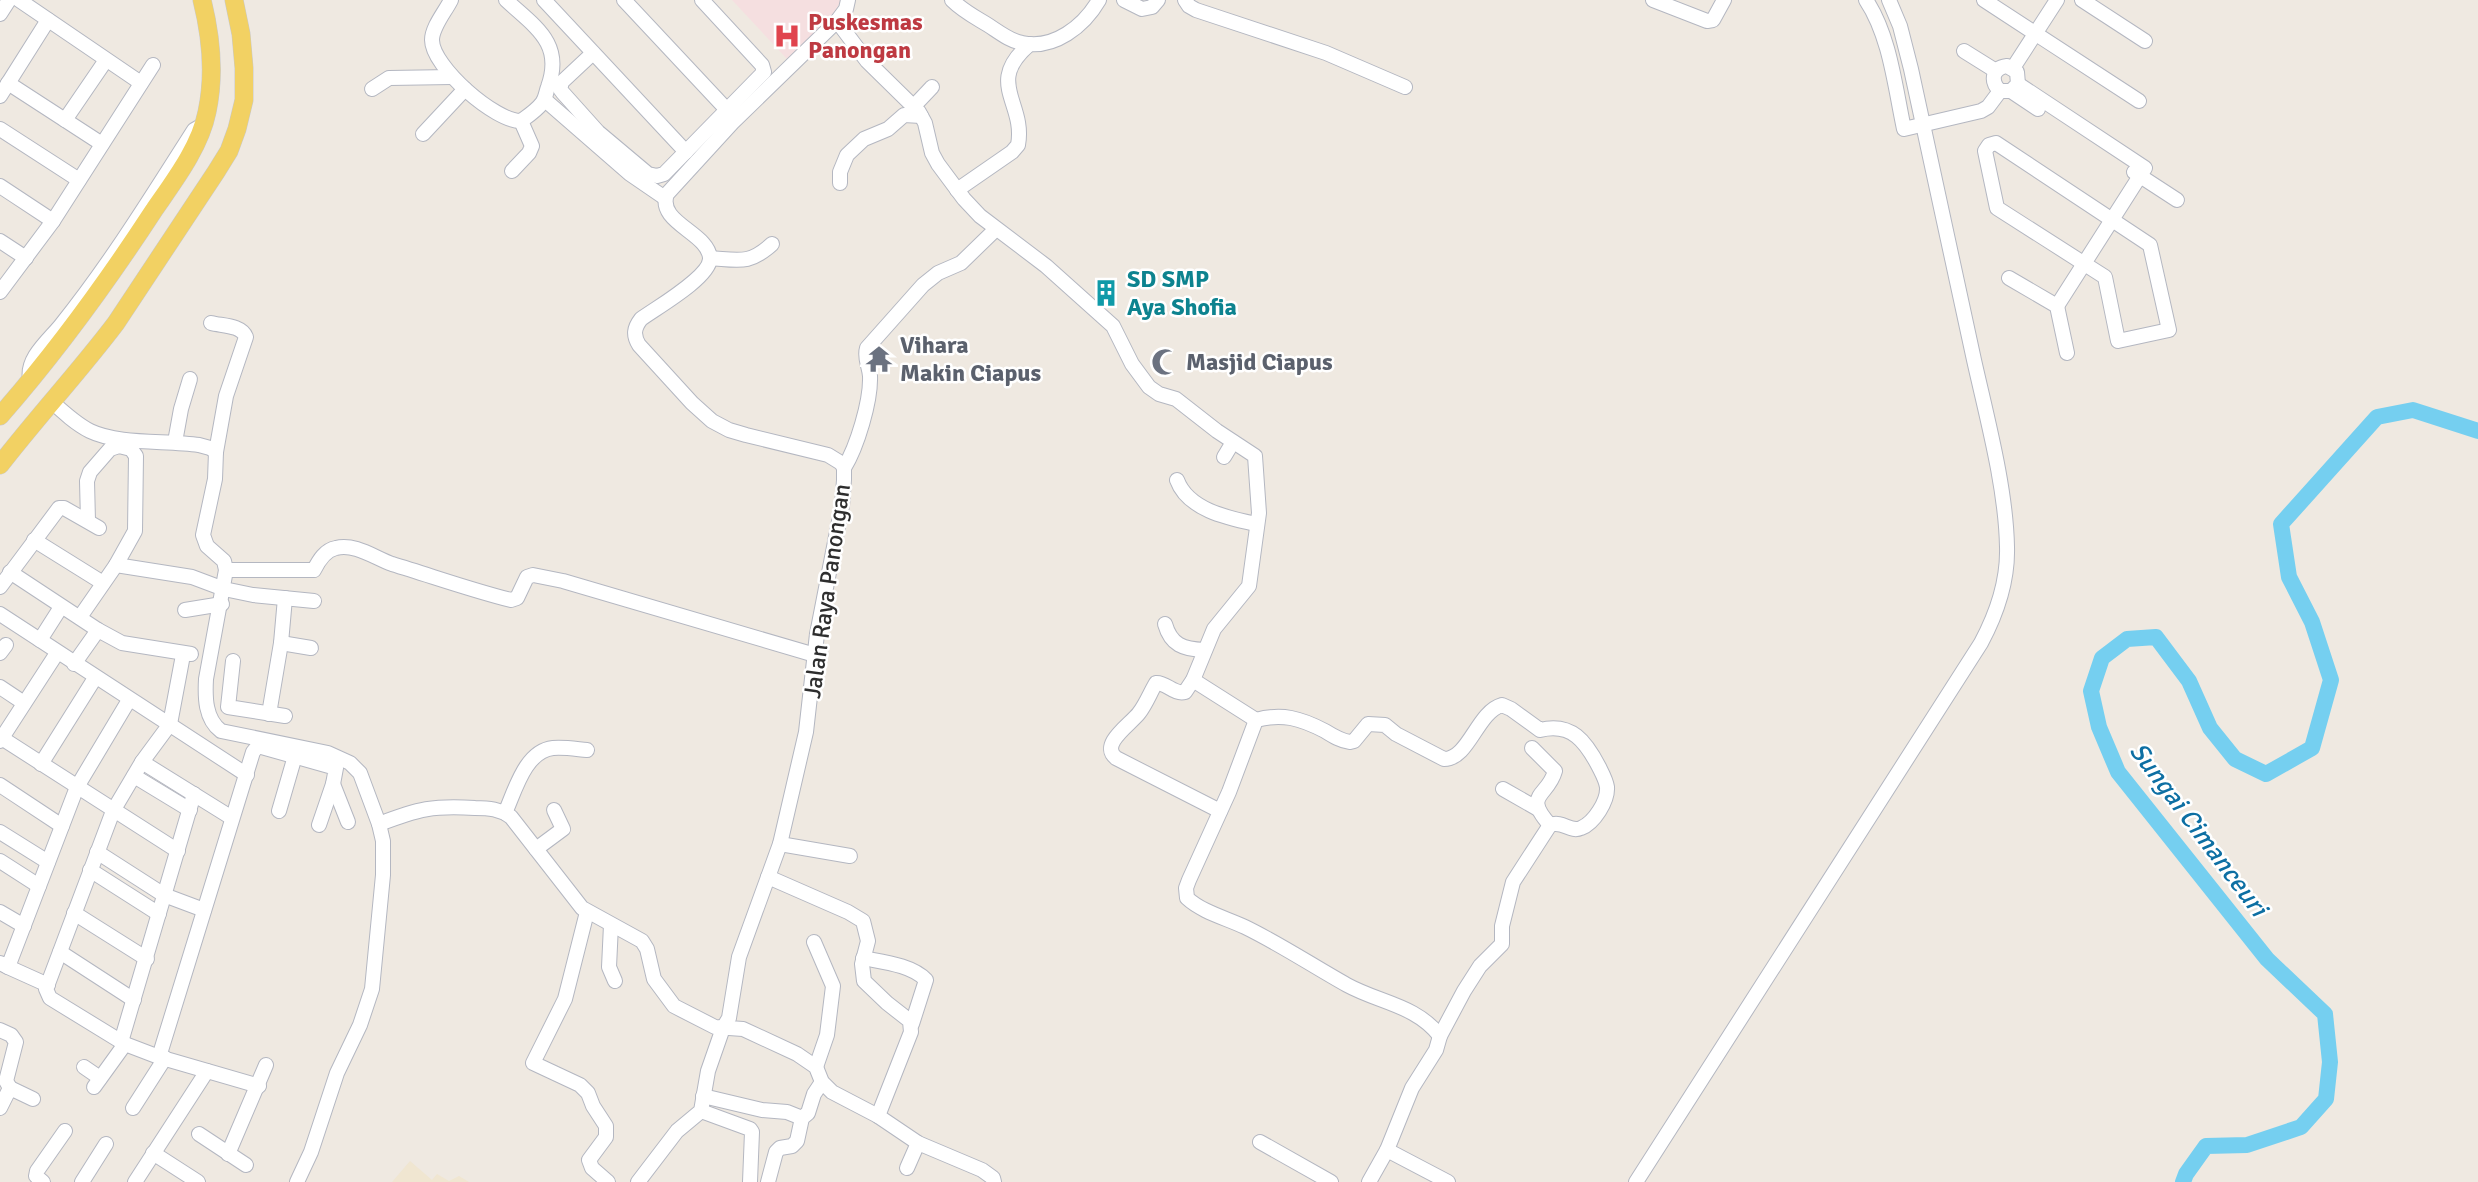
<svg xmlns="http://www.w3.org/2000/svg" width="2478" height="1182" font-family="Signika,sans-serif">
	<rect width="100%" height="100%" fill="#efe9e1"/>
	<polygon fill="#f0e6d1" points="410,1161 432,1180 437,1174 449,1181 459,1176 469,1182 392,1182"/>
	<polygon fill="#f5dfe0" points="732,0 841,0 835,12 787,59"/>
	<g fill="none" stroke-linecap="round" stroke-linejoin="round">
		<polyline stroke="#75cff0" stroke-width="16" points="2183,1182 2186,1174 2206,1146 2247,1145 2301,1127 2326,1099 2330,1062 2325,1014 2267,959 2118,772 2099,727 2091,691 2102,658 2127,639 2156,637 2189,681 2210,728 2235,759 2266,774 2312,748 2331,680 2312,622 2289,577 2281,524 2377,417 2413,410 2478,431"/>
		<defs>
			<g id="minor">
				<polyline points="19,0 141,83"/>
				<path d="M 451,0 C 445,12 432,27 432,40 C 432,67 496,122 521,121 C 528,116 537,110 542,103 C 546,98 546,92 548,87 C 564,43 535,27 506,0"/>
				<polyline points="544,0 686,152"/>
				<polyline points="624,0 728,111"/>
				<path d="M 952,0 C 963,11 975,17 988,25 C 999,32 1010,41 1022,43 C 1054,50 1084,26 1099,0"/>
				<polyline points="1124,0 1142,9 1152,7 1158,0"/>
				<polyline points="1185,0 1189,6 1196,10 1326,53 1405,87"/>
				<polyline points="1653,0 1707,21 1713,20 1724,0"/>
				<path d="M 1866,0 C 1890,36 1895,87 1904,129 L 1981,111 L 1988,107 L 2000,91"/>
				<polyline points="1984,0 2139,101"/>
				<polyline points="2082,0 2145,41"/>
				<polyline points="0,14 9,0"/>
				<path d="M 837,21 L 867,61 L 919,112 L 925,123 L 932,153 L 938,164 L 964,199 L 980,216 L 1046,266 L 1113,326 L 1132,364 L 1149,387 L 1159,394 L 1176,399 L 1217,431 L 1255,456 L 1259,513 L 1249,586 L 1214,629 L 1193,680 L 1185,692 C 1174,695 1166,682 1156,683 C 1150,693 1146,704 1139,713 C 1131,724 1099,744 1116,758 L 1220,811"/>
				<polyline points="1964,51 1996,71"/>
				<polyline points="593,53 562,82 560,89 563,93 598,132 648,174 657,176 664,174 764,72 762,65 702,0"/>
				<polyline points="2013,68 2057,0"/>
				<polyline points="8,83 102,144"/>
				<polyline points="2018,84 2145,168 2057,306"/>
				<polyline points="372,89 389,78 452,77"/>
				<path d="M 2011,91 L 2018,84 L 2017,72 L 2007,66 C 1992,68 1990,81 2000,91 L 2011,91 L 2038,109"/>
				<polyline points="0,96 48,20"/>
				<polyline points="545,100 630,174 665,198"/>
				<polyline points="914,106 932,87"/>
				<polyline points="65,120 106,60"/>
				<polyline points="0,129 79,180"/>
				<polyline points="423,134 465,89"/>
				<polygon points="1996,143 2150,245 2169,330 2118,341 2105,277 1997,208 1985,151 1989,145"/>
				<polyline points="512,171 529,153 532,146 521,121"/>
				<polyline points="2134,172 2177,200"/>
				<polyline points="840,183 840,172 847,155 864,139 888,129 904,115 921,116"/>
				<polyline points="0,186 53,221"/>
				<path d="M 957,190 L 1012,152 L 1018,145 C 1026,102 984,83 1030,44"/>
				<polyline points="0,241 26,258"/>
				<path d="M 710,258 C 739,260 749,265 772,244"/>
				<polyline points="2009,278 2057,306 2067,353"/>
				<polyline points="0,292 53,221 153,65"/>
				<path d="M 211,323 C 223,326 241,325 246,337 L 226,396 L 216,452"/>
				<path d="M 30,379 C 26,358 49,340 61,325 C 110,264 152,196 194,130 L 201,126"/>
				<path d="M 51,401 C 63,412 76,424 90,431 C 119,445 167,440 199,445 L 210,448 L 216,452 L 215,479 L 203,535 L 207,546 L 224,561 L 226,570 L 206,679 C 205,697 205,719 221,731 L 328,753 L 350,763 L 360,773 L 379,824 L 383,841 L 383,875 L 372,989 L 360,1025 L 337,1073 L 311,1152 L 297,1182"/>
				<polyline points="175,442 181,409 190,379"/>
				<polyline points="1224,457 1233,442"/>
				<path d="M 844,468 C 857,447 871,401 870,376 C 869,365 864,358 867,348 L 923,285 L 938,273 L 961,263 L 996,229"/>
				<path d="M 1177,480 C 1188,510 1228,518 1256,524"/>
				<polyline points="34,540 103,583"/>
				<polyline points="116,565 192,577 224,589 253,595 314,601"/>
				<path d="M 226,570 L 314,570 C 319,560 325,550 336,548 C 355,543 375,558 392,564 C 432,576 471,590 511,600 L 517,598 L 527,577 L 533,575 L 563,581 L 815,655"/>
				<polyline points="10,572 98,630 122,643 191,654"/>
				<polyline points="0,587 59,508 64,508 99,528"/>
				<polyline points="185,610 222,604"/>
				<polyline points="0,614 247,775"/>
				<polyline points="80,617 116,565 135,531 136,456 131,449 119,446 110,449 90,472 87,481 88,521"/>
				<path d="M 1165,624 C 1171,645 1183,649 1204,650"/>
				<polyline points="40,640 61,607"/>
				<polyline points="281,643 311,648"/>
				<polyline points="0,653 6,645"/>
				<polyline points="183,655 170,724 142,762 113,811 46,989 50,998 125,1044 159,1057 259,1086"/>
				<polyline points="233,661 228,707 285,716"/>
				<polyline points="74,664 98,630"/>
				<path d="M 1193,680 L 1256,720 C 1282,713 1300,718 1325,731 C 1333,736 1341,741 1350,742 L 1354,741 L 1368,724 L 1385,725 L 1396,734 L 1444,759 C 1469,759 1477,712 1502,705 L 1511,709 L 1540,730 C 1572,722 1586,742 1599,767 C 1602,773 1606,780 1607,787 C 1608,801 1594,823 1581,828 C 1570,833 1563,820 1550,825 L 1513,882 L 1502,926 L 1502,944 L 1480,966 L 1464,991 L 1440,1036 L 1436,1050 L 1412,1088 L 1387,1150 L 1369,1182"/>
				<polyline points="0,687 24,703"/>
				<polyline points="269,714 281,643 285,598"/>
				<path d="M 1256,720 L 1229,792 L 1189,880 L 1186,888 L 1187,898 C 1202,912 1226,918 1245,927 C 1280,944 1313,966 1347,985 C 1380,1003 1416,1005 1440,1036"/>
				<polyline points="0,737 178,851"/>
				<polyline points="0,741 57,653"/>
				<path d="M 1532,748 L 1555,771 C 1548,797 1522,794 1550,825"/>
				<polyline points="142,762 232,818"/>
				<polyline points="41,764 95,678"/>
				<polyline points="134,776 190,810"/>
				<polyline points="333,784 348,822"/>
				<polyline points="0,785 62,826"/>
				<polyline points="1503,789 1538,809 1537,806"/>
				<polyline points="279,811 295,756"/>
				<path d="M 505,813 C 515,791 525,751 553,748 C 564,747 576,749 587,750"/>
				<path d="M 379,824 C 418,809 434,805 475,808 C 489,808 500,809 511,817 L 582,908 L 642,941 L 647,949 L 654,979 L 674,1006 L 715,1027 L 743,1029 L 797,1054 L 816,1067 L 822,1082 L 832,1092 L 878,1116 L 918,1143 L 982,1170 L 993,1178 L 994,1182"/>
				<polyline points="0,832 48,862"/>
				<polyline points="780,844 850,856"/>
				<polyline points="536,849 563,829 554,810"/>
				<polyline points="97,852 164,895 204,910"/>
				<polyline points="0,861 39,886"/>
				<polyline points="90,870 159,914"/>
				<polyline points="768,877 848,912 863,921 868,941 862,964 864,981 887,1003 910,1021 911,1032 878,1116"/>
				<polyline points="0,912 24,926"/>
				<polyline points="587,912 565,999 533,1063 580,1085 588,1093 593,1106 606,1126 606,1137 589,1160 592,1168 608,1182"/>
				<polyline points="74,913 147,959"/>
				<polyline points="611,925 609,967 615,981"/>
				<polyline points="814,942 833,986 827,1035 816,1067"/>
				<polyline points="60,952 134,1000"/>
				<path d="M 863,958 C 883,962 912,965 926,980 L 912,1024"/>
				<polyline points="0,963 8,967 77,787 129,700"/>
				<polyline points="8,967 48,985"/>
				<polyline points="0,1030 11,1035 16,1042 6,1081 10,1088"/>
				<polyline points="121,1042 194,794"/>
				<polyline points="159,1057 253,752 258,746 336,768 333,784 319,825"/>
				<polyline points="84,1067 100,1078"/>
				<polyline points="94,1087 125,1044"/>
				<polyline points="703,1096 762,1110 787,1112 802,1118"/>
				<polyline points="0,1108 10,1088 33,1099"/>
				<polyline points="133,1108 165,1058"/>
				<polyline points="701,1111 750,1129 752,1132 750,1182"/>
				<polyline points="199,1134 246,1165"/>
				<polyline points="1260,1142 1331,1182"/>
				<polyline points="1387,1150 1448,1182"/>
				<polyline points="153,1153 198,1182"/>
				<polyline points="228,1154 266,1065"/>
				<polyline points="907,1168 918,1143"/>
				<polyline points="43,1182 36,1176 37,1171 65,1131"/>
				<polyline points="82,1182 106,1144"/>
				<polyline points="135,1182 207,1071"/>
				<path d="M 638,1182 L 677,1131 L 701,1111 L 708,1071 L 723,1028 L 729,1018 L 739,957 L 780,844 L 806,732 L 817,634 L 842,506 L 844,480 L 844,468 L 841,463 L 828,455 L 746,435 L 729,430 L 712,421 L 692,403 L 639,345 C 633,335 634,328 641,319 C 656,308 709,278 710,259 C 710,233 656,223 667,194 L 732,123 L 837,21 L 846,9 L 848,0"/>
				<polyline points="768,1182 776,1152 780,1148 792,1146 797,1141 802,1118 808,1113 814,1094 822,1082"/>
				<path d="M 1636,1182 L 1981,643 C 1996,615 2008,580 2007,547 C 2006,488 1987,418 1974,360 C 1953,263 1932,166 1911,69 L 1900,26 L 1889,0"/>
			</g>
			<g id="major">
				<path d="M 0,416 C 57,351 107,282 154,210 C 174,181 200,147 207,112 C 215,75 211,36 202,0"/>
				<path d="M 0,465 C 37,417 79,372 116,323 L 216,172 L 229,151 L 237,129 L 244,100 L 244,68 L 241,34 L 234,0"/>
			</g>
		</defs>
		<use href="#minor" stroke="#b4b7c1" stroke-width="16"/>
		<use href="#major" stroke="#c9c9c9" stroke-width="19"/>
		<use href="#minor" stroke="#fff" stroke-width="14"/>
		<use href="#major" stroke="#f2d163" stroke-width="18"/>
	</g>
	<defs>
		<symbol id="hospital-bare" viewBox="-9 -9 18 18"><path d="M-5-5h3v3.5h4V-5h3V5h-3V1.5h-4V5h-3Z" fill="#e0444e" stroke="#fff" stroke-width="2.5" paint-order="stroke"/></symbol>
		<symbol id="building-bare" viewBox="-9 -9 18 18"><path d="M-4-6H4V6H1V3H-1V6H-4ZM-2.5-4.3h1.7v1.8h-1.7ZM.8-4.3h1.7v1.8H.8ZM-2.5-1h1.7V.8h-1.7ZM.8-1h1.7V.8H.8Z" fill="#0f9aa8" stroke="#fff" stroke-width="2.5" paint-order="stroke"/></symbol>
		<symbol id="temple-bare" viewBox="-9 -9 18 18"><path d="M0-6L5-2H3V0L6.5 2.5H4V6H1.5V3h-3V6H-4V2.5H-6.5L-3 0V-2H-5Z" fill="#6b7280" stroke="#fff" stroke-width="2.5" paint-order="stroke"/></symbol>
		<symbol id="mosque-bare" viewBox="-9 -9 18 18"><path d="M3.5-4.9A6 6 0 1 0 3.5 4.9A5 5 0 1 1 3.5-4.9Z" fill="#6b7280" stroke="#fff" stroke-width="2.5" paint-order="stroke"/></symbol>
	</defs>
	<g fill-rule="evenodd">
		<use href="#hospital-bare" x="768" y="17" width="38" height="38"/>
		<use href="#building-bare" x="1087" y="274" width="38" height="38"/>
		<use href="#temple-bare" x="860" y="340" width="38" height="38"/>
		<use href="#mosque-bare" x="1146" y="343" width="38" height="38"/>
	</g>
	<g text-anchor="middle" stroke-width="5" stroke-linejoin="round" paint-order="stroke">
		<g font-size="24" font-weight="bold" fill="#be3a42" stroke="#fff" text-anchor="start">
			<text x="808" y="30">Puskesmas<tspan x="808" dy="28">Panongan</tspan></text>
		</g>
		<g font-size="24" font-weight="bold" fill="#0d838f" stroke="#fff" text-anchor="start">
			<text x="1127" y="287">SD SMP<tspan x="1127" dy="28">Aya Shofia</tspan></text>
		</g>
		<g font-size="24" font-weight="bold" fill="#5b616d" stroke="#fff" text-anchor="start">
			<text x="900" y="353">Vihara<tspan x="900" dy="28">Makin Ciapus</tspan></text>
			<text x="1186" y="370">Masjid Ciapus</text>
		</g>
		<g font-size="24" fill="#2e2e2e" stroke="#fff">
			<text transform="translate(827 591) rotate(-82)" y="8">Jalan Raya Panongan</text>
		</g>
		<g font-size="26" font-style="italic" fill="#0d6fa3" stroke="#fff">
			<text transform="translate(2199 829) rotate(53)" y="9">Sungai Cimanceuri</text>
		</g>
	</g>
</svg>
